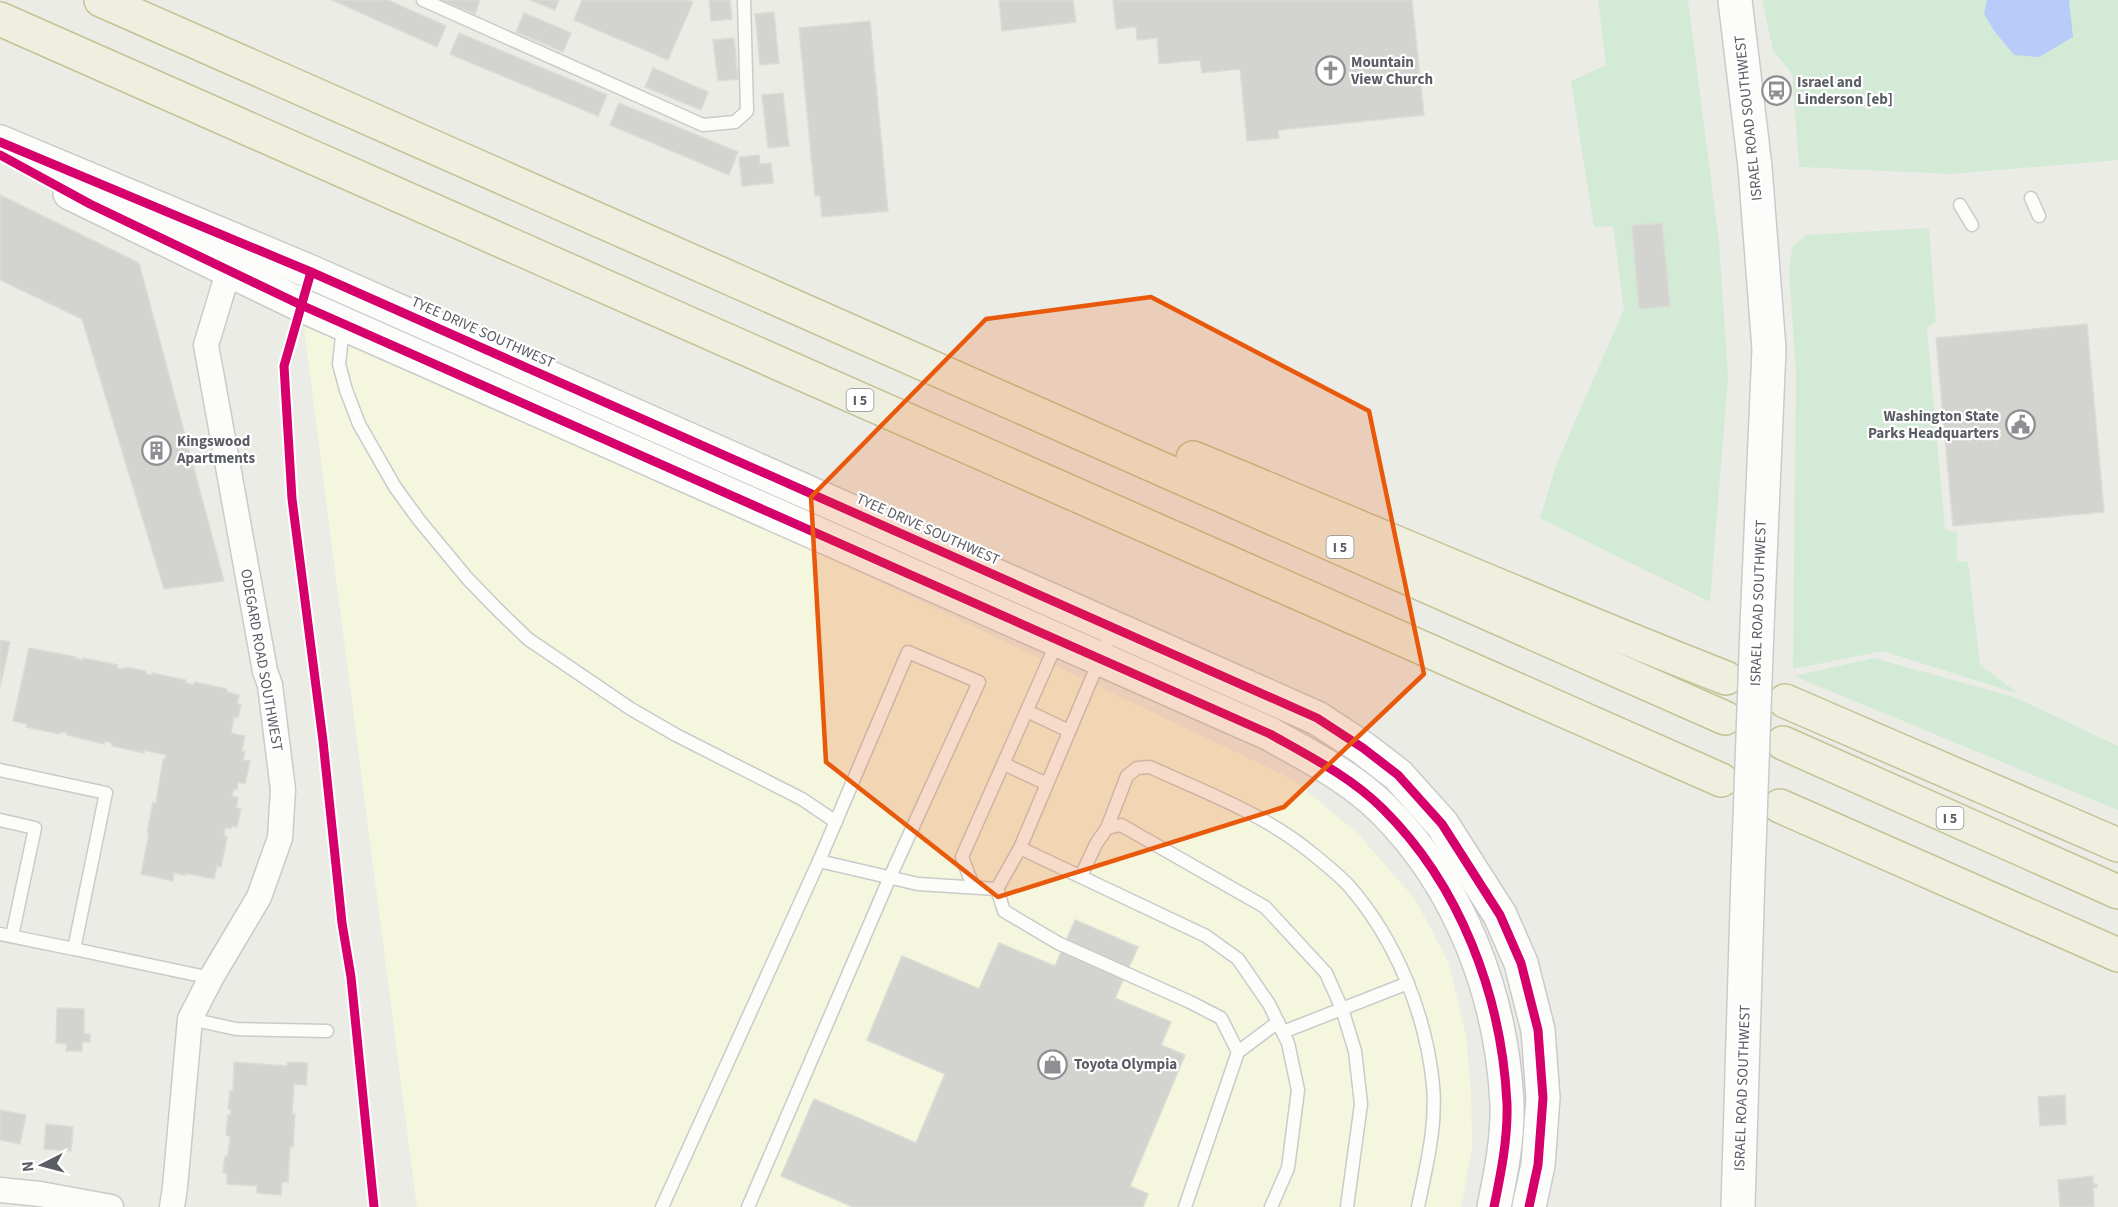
<svg xmlns="http://www.w3.org/2000/svg" width="2118" height="1207" font-family="'Source Sans 3',sans-serif">
	<rect width="100%" height="100%" fill="#ecece6"/>
	<polygon fill="#f5f6de" points="301,305 1294,780 1358,834 1415,899 1448,962 1466,1035 1471,1094 1472,1148 1461,1207 417,1207"/>
	<g fill="#d3ead7">
		<polygon points="1598,0 1688,0 1719,242 1728,377 1710,602 1540,518 1557,463 1624,309 1613,226 1594,227 1571,81 1606,65"/>
		<polygon points="1762,0 2118,0 2118,160 1950,174 1799,167 1792,74 1773,50"/>
		<polygon points="1929,228 1936,322 1927,328 1945,530 1957,532 1957,561 1968,562 1980,665 2019,694 1883,651 1793,669 1796,373 1789,272 1792,247 1806,235"/>
		<polygon points="1874,658 2017,698 2118,746 2118,810 1794,676"/>
	</g>
	<polygon fill="#b9cbf8" points="1987,0 2069,0 2073,37 2039,57 2014,55 1995,32 1984,14"/>
	<g fill="#d3d3cf" stroke="#dcdbd5" stroke-width="1.5">
		<polygon points="332,0 388,0 446,26 437,47"/>
		<polygon points="442,0 480,0 475,14"/>
		<polygon points="530,0 559,0 555,10"/>
		<polygon points="582,0 687,0 693,2 668,60 574,20"/>
		<polygon points="709,0 730,0 732,19 711,21"/>
		<polygon points="999,0 1073,0 1076,22 1002,31"/>
		<polygon points="1113,0 1412,0 1424,115 1278,130 1279,138 1247,141 1240,69 1202,73 1200,60 1159,64 1157,38 1137,40 1136,27 1116,29"/>
		<polygon points="774,12 779,63 760,65 755,14"/>
		<polygon points="524,13 571,33 563,52 516,32"/>
		<polygon points="870,21 888,211 822,217 820,196 815,196 799,28"/>
		<polygon points="459,33 607,95 598,116 450,54"/>
		<polygon points="734,38 738,79 718,81 713,40"/>
		<polygon points="653,68 708,92 701,110 645,87"/>
		<polygon points="783,93 789,146 768,148 762,95"/>
		<polygon points="619,103 738,152 729,175 610,125"/>
		<polygon points="759,155 760,164 771,163 773,183 742,186 739,157"/>
		<polygon points="0,195 139,263 224,581 164,589 82,319 0,280"/>
		<polygon points="1662,223 1670,306 1639,309 1632,226"/>
		<polygon points="2087,324 2104,512 1953,526 1936,338"/>
		<polygon points="0,640 10,642 0,687"/>
		<polygon points="29,648 76,657 75,658 83,660 83,658 118,665 117,668 125,669 125,667 146,671 146,674 152,675 152,673 186,680 186,683 194,685 195,682 227,689 227,692 239,695 237,704 241,704 238,718 234,717 231,733 245,736 242,751 245,752 243,760 250,761 245,784 238,782 237,790 234,789 232,796 238,797 236,808 241,809 237,827 232,826 231,829 225,828 224,836 227,837 221,867 217,866 214,879 185,873 185,875 174,873 173,881 141,874 149,833 147,832 153,802 156,803 163,759 165,760 166,755 144,750 144,753 112,746 112,743 105,741 104,744 67,735 67,733 60,732 59,734 26,727 27,724 13,721"/>
		<polygon points="1075,920 1138,947 1115,998 1171,1022 1161,1045 1185,1055 1130,1186 1148,1194 1143,1207 853,1207 781,1176 814,1099 916,1143 945,1074 867,1040 902,956 979,989 999,943 1055,966"/>
		<polygon points="57,1008 84,1009 84,1034 90,1034 90,1042 82,1042 82,1051 66,1051 67,1044 56,1043"/>
		<polygon points="234,1062 287,1066 287,1062 308,1063 306,1085 294,1084 292,1114 295,1114 293,1147 290,1147 288,1182 282,1182 281,1195 257,1193 257,1186 227,1184 227,1173 223,1173 225,1156 228,1156 230,1136 226,1135 228,1115 231,1115 231,1110 228,1109 230,1091 233,1091"/>
		<polygon points="2065,1095 2066,1124 2040,1126 2038,1097"/>
		<polygon points="0,1110 26,1115 20,1144 0,1140"/>
		<polygon points="46,1124 73,1127 71,1151 44,1149"/>
		<polygon points="2093,1176 2093,1184 2097,1184 2097,1188 2093,1188 2094,1207 2060,1207 2058,1180"/>
	</g>
	<g fill="none" stroke-linecap="round" stroke-linejoin="round">
		<defs>
			<g id="lane">
				<polyline points="423,0 703,125 735,122 747,111 744,0"/>
				<polyline points="2031,198 2039,216"/>
				<polyline points="1960,205 1972,225"/>
				<polyline points="343,327 339,364 346,390 359,424 395,487 419,520 467,578 496,608 528,639 631,709 676,735 802,799 836,822"/>
				<polyline points="1027,711 1069,731"/>
				<polyline points="1004,764 1047,784"/>
				<polyline points="0,770 106,793 74,949 0,934"/>
				<polyline points="0,820 35,828 12,936"/>
				<path d="M 1107,828 L 1127,776 L 1137,768 L 1150,767 C 1202,791 1259,812 1304,847 C 1319,859 1336,872 1349,886 C 1396,940 1426,1014 1433,1085 C 1437,1126 1426,1167 1418,1207"/>
				<polyline points="1020,848 1113,628"/>
				<polyline points="1081,876 1096,844 1107,828 1121,825 1265,907 1326,973 1342,1009 1355,1051 1361,1104 1347,1207"/>
				<polyline points="973,886 962,857 1058,640"/>
				<polyline points="997,889 1004,911 1058,943 1190,1002 1221,1018 1238,1052"/>
				<polyline points="74,949 211,978"/>
				<polyline points="190,1019 236,1029 327,1031"/>
				<polyline points="1283,1032 1408,983"/>
				<polyline points="662,1207 819,861 918,884 997,889 1020,848 1206,936 1238,959 1269,1004 1288,1043 1298,1090 1288,1168 1271,1207"/>
				<polyline points="748,1207 890,877 979,682 908,652 819,861"/>
				<polyline points="1185,1207 1238,1052 1278,1022"/>
			</g>
			<g id="street">
				<polyline points="0,1190 40,1194 111,1207"/>
				<polyline points="172,1207 175,1187 190,1019 211,978 259,897 280,838 283,790 270,685 265,671 206,345 233,256"/>
			</g>
			<g id="secondary">
				<polyline points="1735,0 1755,167 1769,349 1757,627"/>
				<polyline points="0,142 311,272 1317,718 1363,748 1398,775 1442,824 1500,915 1521,963 1538,1030 1543,1098 1538,1165 1529,1207"/>
				<path d="M 70,193 L 301,305 L 1270,734 C 1309,756 1351,777 1383,809 C 1460,885 1502,996 1507,1104 C 1508,1138 1501,1173 1494,1207"/>
				<polyline points="1738,1207 1748,874"/>
			</g>
			<g id="highway">
				<polyline points="101,0 1725,718"/>
				<polyline points="0,19 1721,780"/>
				<path d="M 1193,458 C 1371,531 1547,608 1726,678"/>
				<polyline points="1785,701 2118,845"/>
				<polyline points="1783,743 2118,892"/>
				<polyline points="1780,806 2118,955"/>
			</g>
		</defs>
		<use href="#lane" stroke="#cacac9" stroke-width="15"/>
		<use href="#street" stroke="#cacac9" stroke-width="27"/>
		<use href="#secondary" stroke="#cacaca" stroke-width="36"/>
		<use href="#highway" stroke="#c4c293" stroke-width="36"/>
		<use href="#lane" stroke="#fcfcfb" stroke-width="12"/>
		<use href="#street" stroke="#fcfcfb" stroke-width="24"/>
		<use href="#secondary" stroke="#fcfcfb" stroke-width="33"/>
		<use href="#highway" stroke="#efefe0" stroke-width="33"/>
		<defs>
			<polyline id="secondary-bridge" points="1748,874 1757,627"/>
		</defs>
		<use href="#secondary-bridge" stroke="#cacaca" stroke-width="36" stroke-linecap="butt"/>
		<use href="#secondary-bridge" stroke="#fcfcfb" stroke-width="33"/>
		<defs>
			<g id="cycleway">
				<polyline points="0,142 311,272 1317,718 1363,748 1398,775 1442,824 1500,915 1521,963 1538,1030 1543,1098 1538,1165 1529,1207"/>
				<path d="M 0,155 L 90,204 L 301,305 L 1270,734 C 1309,756 1351,777 1383,809 C 1460,885 1502,996 1507,1104 C 1508,1138 1501,1173 1494,1207"/>
				<polyline points="311,272 284,366 292,499 323,741 342,923 351,977 374,1207"/>
			</g>
		</defs>
		<use href="#cycleway" stroke="#fff" stroke-width="13"/>
		<use href="#cycleway" stroke="#d6006c" stroke-width="9"/>
	</g>
	<path fill="#e8590c" fill-opacity="0.2" stroke="#e8590c" stroke-width="4.5" stroke-linejoin="round" d="M 1151,297 L 1369,411 L 1424,674 L 1284,807 L 998,897 L 826,762 L 811,497 L 986,319 Z"/>
	<defs>
		<symbol id="church-ring" viewBox="-11 -11 22 22"><circle r="9.5" fill="#fff" stroke="#8e8f92" stroke-width="1.5"/><path d="M-1.2-6h2.4v3.5h3.3v2.4h-3.3V6h-2.4V-.1h-3.3v-2.4h3.3Z" fill="#8e8f92"/></symbol>
		<symbol id="bus-ring" viewBox="-11 -11 22 22"><circle r="9.5" fill="#fff" stroke="#8e8f92" stroke-width="1.5"/><path d="M-5-6H5V4H4V6H2V4H-2V6H-4V4H-5ZM-3.5-4V0h7V-4ZM-3.5 1.2v1.5H-2V1.2ZM2 1.2v1.5H3.5V1.2Z" fill="#8e8f92"/></symbol>
		<symbol id="civic-ring" viewBox="-11 -11 22 22"><circle r="9.5" fill="#fff" stroke="#8e8f92" stroke-width="1.5"/><path d="M-.6-6.5H3V-4.5H.6V-3L4-1V1h2V6H-6V1h2V-1L-.6-3ZM-1.2 2.5V6h2.4V2.5Z" fill="#8e8f92"/></symbol>
		<symbol id="building-ring" viewBox="-11 -11 22 22"><circle r="9.5" fill="#fff" stroke="#8e8f92" stroke-width="1.5"/><path d="M-4-6H4V6H1V3H-1V6H-4ZM-2.5-4.3h1.7v1.8h-1.7ZM.8-4.3h1.7v1.8H.8ZM-2.5-1h1.7V.8h-1.7ZM.8-1h1.7V.8H.8Z" fill="#8e8f92"/></symbol>
		<symbol id="shop-ring" viewBox="-11 -11 22 22"><circle r="9.5" fill="#fff" stroke="#8e8f92" stroke-width="1.5"/><path d="M-5-2.5h2.3a2.7 3.5 0 0 1 5.4 0H5L5.5 6h-11ZM-1.5-2.5h3a1.5 2.3 0 0 0-3 0Z" fill="#8e8f92"/></symbol>
	</defs>
	<g fill-rule="evenodd">
		<use href="#church-ring" x="1314" y="54" width="33" height="33"/>
		<use href="#bus-ring" x="1760" y="74" width="33" height="33"/>
		<use href="#civic-ring" x="2004" y="408" width="33" height="33"/>
		<use href="#building-ring" x="140" y="434" width="33" height="33"/>
		<use href="#shop-ring" x="1036" y="1048" width="33" height="33"/>
	</g>
	<g text-anchor="middle" stroke-width="4.5" stroke-linejoin="round" paint-order="stroke">
		<g fill="#fff" stroke="#8c8e93" stroke-width="1.5">
			<rect x="846.5" y="389" width="27" height="22" rx="4.5"/>
			<rect x="1326.5" y="536" width="27" height="22" rx="4.5"/>
			<rect x="1936.5" y="807" width="27" height="22" rx="4.5"/>
		</g>
		<g font-size="14" font-weight="bold" fill="#5b5d65">
			<text x="860" y="405">I 5</text>
			<text x="1340" y="552">I 5</text>
			<text x="1950" y="823">I 5</text>
		</g>
		<g font-size="15" font-weight="bold" fill="#5b5d65" stroke="#fff" text-anchor="start">
			<text x="1351" y="67">Mountain<tspan x="1351" dy="17">View Church</tspan></text>
			<text x="1797" y="87">Israel and<tspan x="1797" dy="17">Linderson [eb]</tspan></text>
			<text x="1999" y="421" text-anchor="end">Washington State<tspan x="1999" dy="17">Parks Headquarters</tspan></text>
			<text x="177" y="446">Kingswood<tspan x="177" dy="17">Apartments</tspan></text>
			<text x="1074" y="1069">Toyota Olympia</text>
		</g>
		<g font-size="15" fill="#5b5d65" stroke="#fff">
			<text transform="translate(1748 118) rotate(-96)" y="5">ISRAEL ROAD SOUTHWEST</text>
			<text transform="translate(483 332) rotate(24)" y="5">TYEE DRIVE SOUTHWEST</text>
			<text transform="translate(928 529) rotate(24)" y="5">TYEE DRIVE SOUTHWEST</text>
			<text transform="translate(1758 603) rotate(-88)" y="5">ISRAEL ROAD SOUTHWEST</text>
			<text transform="translate(262 660) rotate(80)" y="5">ODEGARD ROAD SOUTHWEST</text>
			<text transform="translate(1742 1088) rotate(-88)" y="5">ISRAEL ROAD SOUTHWEST</text>
		</g>
	</g>
	<g transform="translate(42 1165) rotate(264)" stroke="#ffffff" stroke-width="4.5" paint-order="stroke">
	<path d="M0-4.5L10 22L0 15L-10 22Z" fill="#5b5d65"/>
	<text y="-9" font-size="16" font-weight="bold" text-anchor="middle" fill="#5b5d65">N</text>
	</g>
</svg>
